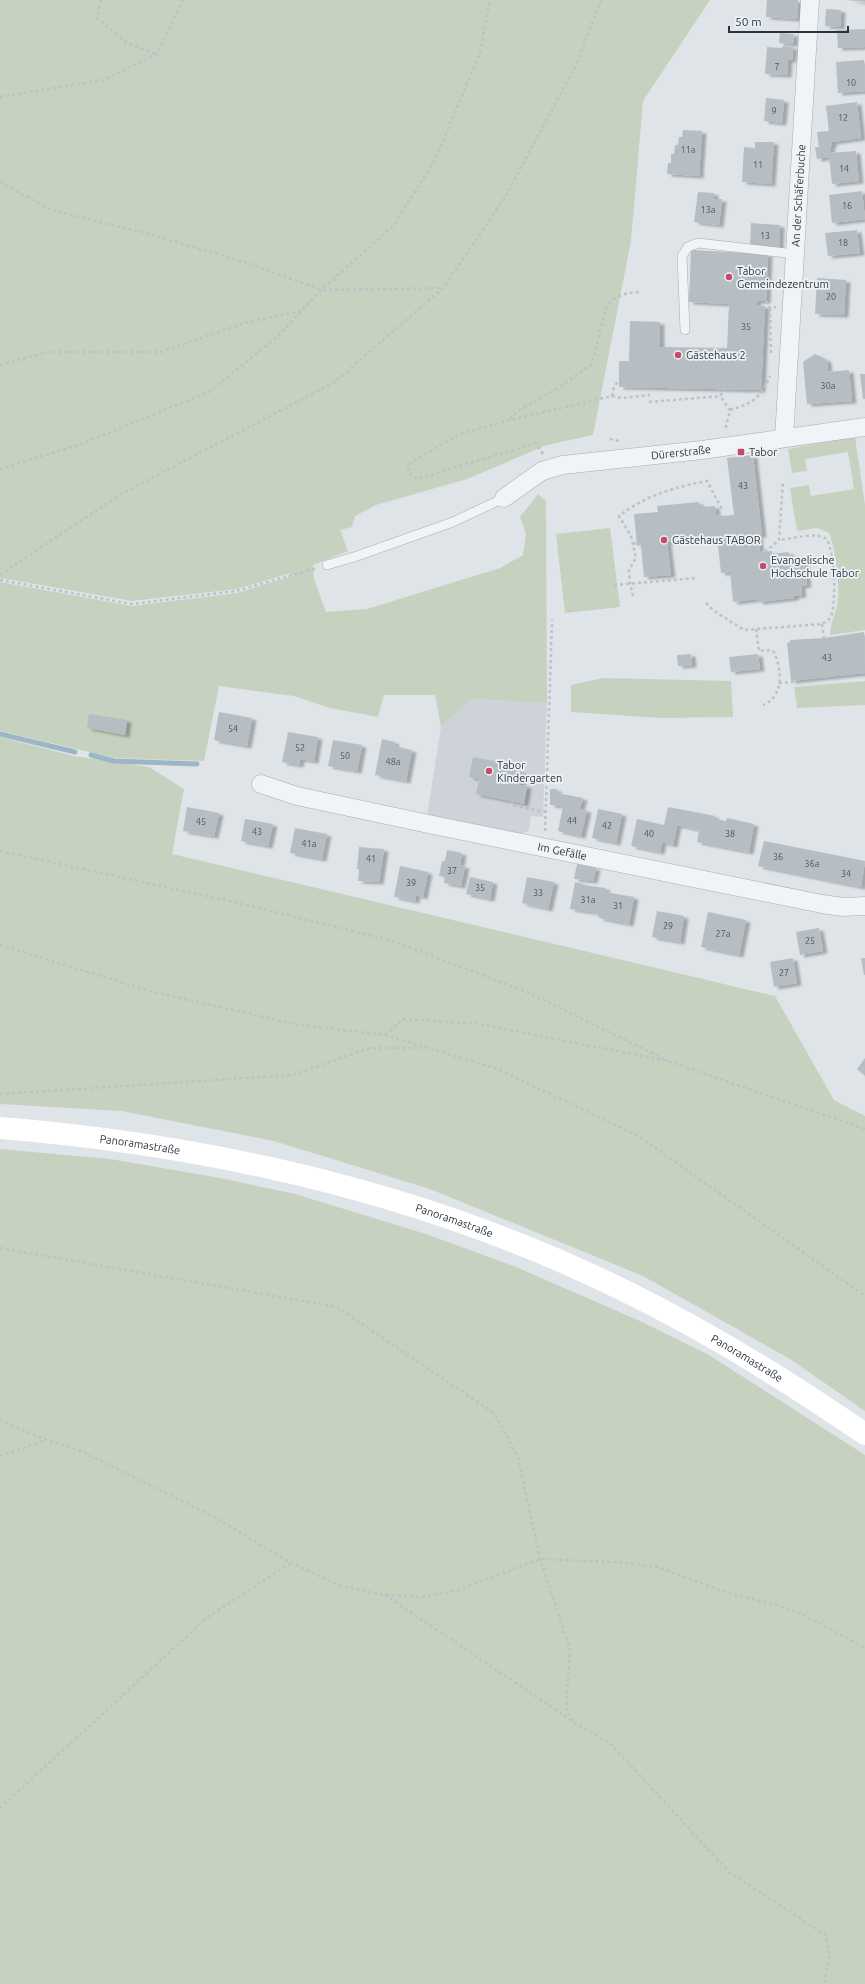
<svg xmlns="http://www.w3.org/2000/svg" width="865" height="1984" font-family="Ubuntu,sans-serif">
	<defs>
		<filter id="shadow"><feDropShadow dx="4.5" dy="2.5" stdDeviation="1" flood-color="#0004"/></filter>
	</defs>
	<rect width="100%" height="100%" fill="#dfe4e8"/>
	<polygon fill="#cdd3d9" points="471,699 547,703 543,817 531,816 529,830 521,835 427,816 441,727"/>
	<g fill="#c7d1c0">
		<polygon points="0,0 710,0 643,101 631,241 593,435 547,445 467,479 376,505 355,516 352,527 340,530 348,551 313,565 314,579 326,612 367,609 500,568 523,555 526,534 520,517 538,494 546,501 547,703 471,699 441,727 435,695 384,695 378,717 330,708 294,696 219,686 204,761 115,758 0,731 0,582 132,606 237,593 293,576 291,573 237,589 132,601 0,578"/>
		<path d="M 855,437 L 865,505 L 865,630 L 830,635 C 830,622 837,613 838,599 C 839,580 836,550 829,533 L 817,528 L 797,531 L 790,488 L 809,485 L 811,496 L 854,489 L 848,452 L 805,459 L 807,471 L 792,473 L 788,449 Z"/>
		<polygon points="610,528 620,607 565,613 556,534"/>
		<polygon points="603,678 731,681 733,717 661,718 571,712 571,685"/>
		<polygon points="865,681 865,705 797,708 794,687"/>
		<polygon points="0,737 74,756 149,767 184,789 172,854 775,996 834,1100 865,1116 865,1411 790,1359 643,1276 430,1189 274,1141 122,1111 0,1104"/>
		<polygon points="0,1149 110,1159 220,1178 295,1194 426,1234 516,1267 640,1321 709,1355 865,1455 865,1984 0,1984"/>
	</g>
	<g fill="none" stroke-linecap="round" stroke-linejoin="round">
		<g stroke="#9bb7c6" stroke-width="5">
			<polyline points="0,734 75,752"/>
			<polyline points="91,755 114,761 197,764"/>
		</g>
	</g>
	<g fill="#b6bec4" filter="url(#shadow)">
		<polygon points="767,0 798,0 797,19 766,17"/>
		<polygon points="847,0 865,0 865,2"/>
		<polygon points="826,9 841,10 840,27 825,26"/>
		<polygon points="865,29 865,47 838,48 837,30"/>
		<polygon points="780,33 794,34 793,44 779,43"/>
		<polygon points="783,46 793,47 792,60 788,60 787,75 765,74 767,47 782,48"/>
		<polygon points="864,60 865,91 838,93 836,62"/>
		<polygon points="766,98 784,100 782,123 764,121"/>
		<polygon points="857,102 861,138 832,142 832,146 830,146 831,153 856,151 859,181 832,184 829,157 817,159 815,147 819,147 817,132 829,131 826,106"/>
		<polygon points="683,130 702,131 699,176 667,174 668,163 671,163 671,154 674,154 675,145 678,145 679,137 682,137"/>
		<polygon points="755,142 774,142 771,184 742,182 744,147 755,148"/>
		<polygon points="862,191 865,219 832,223 829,195"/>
		<polygon points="698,192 714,193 714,199 722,199 719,225 694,222"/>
		<polygon points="751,223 780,225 779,248 750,246"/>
		<polygon points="857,230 860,253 828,256 825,233"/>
		<polygon points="691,250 768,254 766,301 757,301 756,305 765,306 761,390 619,387 619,361 629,361 630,321 660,322 660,347 727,348 729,304 689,302"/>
		<polygon points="817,278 846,280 844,315 815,314"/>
		<polygon points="815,354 827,360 828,372 849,370 852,401 807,404 803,362"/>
		<polygon points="860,374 865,374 865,399 863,399"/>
		<polygon points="753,455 762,535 758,535 760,552 772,551 772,554 789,552 790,560 804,559 807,585 801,586 802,595 794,596 794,598 759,602 758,599 733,602 730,572 721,573 717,537 667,542 671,575 644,577 641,545 637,546 634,514 658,512 657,506 699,502 700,507 715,506 716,514 720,514 720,516 734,515 727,458"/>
		<polygon points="864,632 865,673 791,681 787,643 790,642 790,640 824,638"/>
		<polygon points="691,654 692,665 678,666 677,655"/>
		<polygon points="758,654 760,669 731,672 729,657"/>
		<polygon points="219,712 252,718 247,746 214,740"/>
		<polygon points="89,714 127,720 125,735 87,728"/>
		<polygon points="288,732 318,737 314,761 300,759 299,765 282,762"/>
		<polygon points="382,739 395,742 394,746 412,750 406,781 375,775"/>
		<polygon points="333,740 362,745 357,771 328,766"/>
		<polygon points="473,757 509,764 508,769 522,772 520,785 527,786 524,804 476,794 479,779 469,777"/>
		<polygon points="550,789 557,789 557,793 583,798 580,809 587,810 581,836 558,831 563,806 550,805"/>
		<polygon points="187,807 219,813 214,836 183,831"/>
		<polygon points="668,807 715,816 715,819 726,821 727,818 754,824 749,852 697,842 699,830 677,825 673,845 662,842 660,852 631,846 637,819 664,825"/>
		<polygon points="598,809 622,814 616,843 592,838"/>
		<polygon points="245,819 273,824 268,846 241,841"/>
		<polygon points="295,828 327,834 322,859 290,853"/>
		<polygon points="764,841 865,861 861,887 758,866"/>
		<polygon points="359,847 384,849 379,882 358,881 359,869 357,869"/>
		<polygon points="447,850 462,853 460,865 465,866 461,886 444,883 445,877 439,876 442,861 445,861"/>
		<polygon points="577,864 596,868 593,881 574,879"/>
		<polygon points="400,866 428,872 423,897 416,895 415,901 394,897"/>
		<polygon points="470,877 493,882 490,899 466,894"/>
		<polygon points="527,877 554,882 548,909 522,903"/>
		<polygon points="575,882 583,884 583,885 606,888 605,892 634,897 629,924 599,918 599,915 591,912 570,909"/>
		<polygon points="657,911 684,916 680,942 652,937"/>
		<polygon points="708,912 746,920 739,955 701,947"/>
		<polygon points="819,928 823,951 800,955 796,932"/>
		<polygon points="793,958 797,983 774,987 770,962"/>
		<polygon points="861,958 865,958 865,975 864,975"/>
		<polygon points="865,1058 865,1076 857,1069"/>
	</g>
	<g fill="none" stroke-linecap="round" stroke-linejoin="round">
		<defs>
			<g id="service">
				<polyline points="685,330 682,256 688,247 698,243 795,254"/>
				<polyline points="327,565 357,556 453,522 504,498"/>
			</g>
			<g id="minor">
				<path id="s1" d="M 784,438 L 810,0"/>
				<path id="s2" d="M 504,498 L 542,471 L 563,465 L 702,450 L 865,427"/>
				<path id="s3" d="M 261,784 L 297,796 L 438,826 L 822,904 L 843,907 L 865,906"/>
			</g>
		</defs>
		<use href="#service" stroke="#a5acb2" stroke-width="10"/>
		<use href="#minor" stroke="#a5acb2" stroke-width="19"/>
		<g stroke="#bdc2c6" stroke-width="2.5" stroke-dasharray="3 3" stroke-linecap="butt">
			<polyline points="101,0 97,18 127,43 156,54"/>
			<polyline points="0,97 103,80 157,54 183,0"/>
			<polyline points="0,182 51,210 145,233 248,263 321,290 443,288"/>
			<polyline points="766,301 770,308 776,307"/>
			<polyline points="770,308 771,353"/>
			<polyline points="0,365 48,352 161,352 244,323 301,311"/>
			<polyline points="725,388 720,396 730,410 725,431"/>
			<polyline points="612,396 622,398 650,395"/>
			<polyline points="649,402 720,396"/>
			<path d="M 730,410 C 753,403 760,399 770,376"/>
			<path d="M 510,419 L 518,411 L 560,387 L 592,364 L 605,310 C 612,296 624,293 639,292"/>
			<polyline points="610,439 619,441"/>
			<polyline points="543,454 536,443 417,479 411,475 408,470 409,465 413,461 460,434 510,420 612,396 614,387 619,380"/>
			<polyline points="0,469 78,445 209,392 276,338 321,290 393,226 435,160 480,53 490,0"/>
			<polyline points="633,544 637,543"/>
			<polyline points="765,552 779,540 783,481"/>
			<polyline points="0,575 121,494 335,382 443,288 504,199 576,65 601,0"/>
			<polyline points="0,580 132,604 236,591 317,568"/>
			<polyline points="614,585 697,578"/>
			<path d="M 633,596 L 630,583 L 629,570 L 636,558 L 631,536 L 619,516 C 644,496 675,487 707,481 L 722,509"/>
			<path d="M 706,603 L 714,611 L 744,630 L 822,624 C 825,622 828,621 830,618 C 837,609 835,544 825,538 C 816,532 790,539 779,540"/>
			<polyline points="822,624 824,638"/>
			<path d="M 756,629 L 759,651 L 770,650 L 774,652 C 782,669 784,697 763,705"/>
			<polyline points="779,683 793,682 793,681"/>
			<polyline points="512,801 512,805 545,812"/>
			<polyline points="545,831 552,620"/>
			<polyline points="0,851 230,901 390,940 527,992 668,1061"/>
			<polyline points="0,945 150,991 294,1024 385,1035 498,1069 640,1137 865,1296"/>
			<polyline points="385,1035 403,1019 480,1024 668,1061 865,1129"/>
			<polyline points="0,1094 292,1075 370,1048 422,1048"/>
			<polyline points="0,1248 337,1307 494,1413 518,1457 540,1559 570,1649 566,1708 574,1722"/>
			<polyline points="0,1420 46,1440 79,1450 216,1518 291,1563 341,1586 384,1595 425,1597 458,1590 540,1559 616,1562 658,1567 722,1591 791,1609 829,1628 865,1648"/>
			<polyline points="0,1456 46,1440"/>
			<polyline points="385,1595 574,1722 611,1744 730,1873 826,1935 829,1958 824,1984"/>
			<polyline points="0,1808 209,1616 291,1563"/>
		</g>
		<use href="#service" stroke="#f1f4f6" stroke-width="9"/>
		<use href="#minor" stroke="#f1f4f6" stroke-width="18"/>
		<path stroke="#fff" stroke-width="22" id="s4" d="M 0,1128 C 220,1146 440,1197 637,1297 C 717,1337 792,1384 865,1434"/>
	</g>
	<g fill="#c8486e" stroke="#eef2f5" stroke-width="1.5">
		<circle cx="729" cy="277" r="4"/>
		<circle cx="678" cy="355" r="4"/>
		<rect x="737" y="448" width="8" height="8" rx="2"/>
		<circle cx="664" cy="540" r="4"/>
		<circle cx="763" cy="566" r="4"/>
		<circle cx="489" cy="771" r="4"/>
	</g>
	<g text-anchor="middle" stroke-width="3.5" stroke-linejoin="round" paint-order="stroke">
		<g font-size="9" fill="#4c5660">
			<text x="777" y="70">7</text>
			<text x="851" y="86">10</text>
			<text x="774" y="114">9</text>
			<text x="843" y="121">12</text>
			<text x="688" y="153">11a</text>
			<text x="758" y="168">11</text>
			<text x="844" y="172">14</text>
			<text x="847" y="209">16</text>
			<text x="708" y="213">13a</text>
			<text x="765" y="239">13</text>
			<text x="843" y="246">18</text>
			<text x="831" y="300">20</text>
			<text x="746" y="330">35</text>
			<text x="828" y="389">30a</text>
			<text x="743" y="489">43</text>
			<text x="827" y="661">43</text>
			<text x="233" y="732">54</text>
			<text x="300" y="751">52</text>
			<text x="345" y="759">50</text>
			<text x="393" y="765">48a</text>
			<text x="572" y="824">44</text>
			<text x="201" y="825">45</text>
			<text x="607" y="829">42</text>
			<text x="257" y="835">43</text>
			<text x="649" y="837">40</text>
			<text x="730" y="837">38</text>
			<text x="309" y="847">41a</text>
			<text x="778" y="860">36</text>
			<text x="371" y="862">41</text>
			<text x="812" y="867">36a</text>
			<text x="452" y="874">37</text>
			<text x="846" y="877">34</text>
			<text x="411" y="886">39</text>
			<text x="480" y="891">35</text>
			<text x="538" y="896">33</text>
			<text x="588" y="903">31a</text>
			<text x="618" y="909">31</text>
			<text x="668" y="929">29</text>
			<text x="723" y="937">27a</text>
			<text x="810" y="944">25</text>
			<text x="784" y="976">27</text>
		</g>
		<g font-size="11" fill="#29343e" stroke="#eef2f5">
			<text dy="4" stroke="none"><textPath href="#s1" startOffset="243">An der Schäferbuche</textPath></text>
			<text dy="4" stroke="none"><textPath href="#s2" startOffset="187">Dürerstraße</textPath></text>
			<text dy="4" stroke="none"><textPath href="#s3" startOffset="309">Im Gefälle</textPath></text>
			<text dy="4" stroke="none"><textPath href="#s4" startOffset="141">Panoramastraße</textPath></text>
			<text dy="4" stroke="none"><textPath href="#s4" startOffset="465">Panoramastraße</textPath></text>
			<text dy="4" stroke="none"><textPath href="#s4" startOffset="789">Panoramastraße</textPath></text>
		</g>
		<g font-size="11" fill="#29343e" stroke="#eef2f5" text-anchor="start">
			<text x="737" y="275">Tabor<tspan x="737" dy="13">Gemeindezentrum</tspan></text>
			<text x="686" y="359">Gästehaus 2</text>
			<text x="749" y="456">Tabor</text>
			<text x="672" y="544">Gästehaus TABOR</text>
			<text x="771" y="564">Evangelische<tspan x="771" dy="13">Hochschule Tabor</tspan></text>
			<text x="497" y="769">Tabor<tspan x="497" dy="13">KIndergarten</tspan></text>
		</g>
	</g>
	<path d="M729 26v6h119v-6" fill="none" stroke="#29343e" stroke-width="2"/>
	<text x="735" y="26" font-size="12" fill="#29343e" stroke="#eef2f5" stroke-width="3" paint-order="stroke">50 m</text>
</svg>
